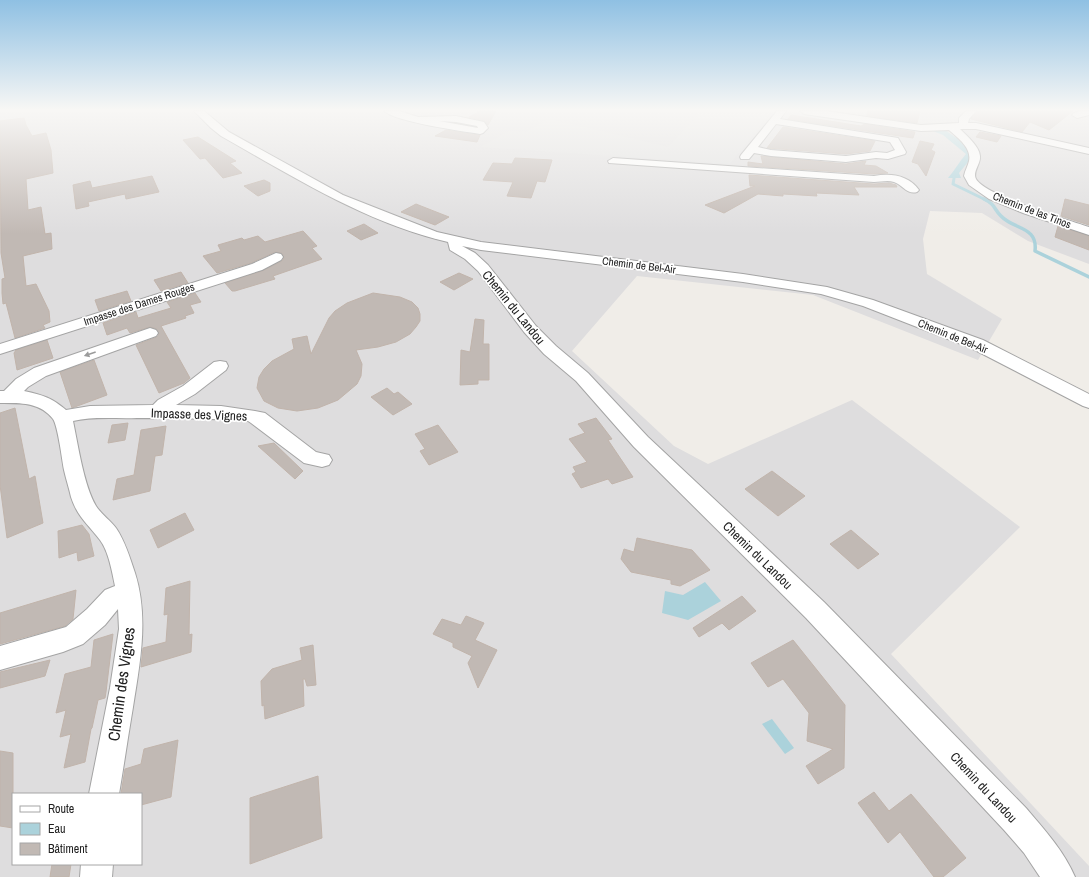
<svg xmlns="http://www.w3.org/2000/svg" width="1089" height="877" font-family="'Archivo Narrow',sans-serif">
	<rect width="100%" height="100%" fill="#f0ede8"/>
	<path fill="#deddde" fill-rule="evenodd" d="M 0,111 L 1089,111 L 1089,264 L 1028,241 L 982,213 L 930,211 L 923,239 L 927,274 L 1002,319 L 978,360 L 813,295 L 637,276 L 572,351 L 674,446 L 708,464 L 852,400 L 1020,527 L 891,654 L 1089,866 L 1089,877 L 0,877 ZM 13,794 L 141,794 L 141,864 L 13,864 Z"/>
	<polygon fill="#e0e0e0" points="702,111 772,111 730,164 481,147 509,131 526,132 550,119 668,147"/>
	<g fill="#abd2db">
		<path d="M 945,130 L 958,139 L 973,156 L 959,173 L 961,178 L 948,178 C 955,170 959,162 966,154 L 943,135 L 933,131 Z"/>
		<polygon points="705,582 721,601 688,620 662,613 665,591 683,595"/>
		<polygon points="772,719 794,748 785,754 762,724"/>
	</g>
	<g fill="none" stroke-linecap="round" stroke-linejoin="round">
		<polyline stroke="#abd2db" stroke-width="3" points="955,173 953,184 986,200"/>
		<path stroke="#abd2db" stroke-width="3.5" d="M 984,199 C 996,205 993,208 1001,216 C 1014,230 1038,226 1035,251 L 1089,277"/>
	</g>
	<g fill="#c1b9b4" stroke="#c1b4ab">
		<polygon points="480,111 496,111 488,125 484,121 469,117"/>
		<polygon points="868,111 920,111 917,123 867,116"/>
		<polygon points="977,111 1073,111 1049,130 1030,122 1022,132 971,119"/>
		<polygon points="791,115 861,126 865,124 915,132 913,138 879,133 788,119"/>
		<polygon points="24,118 26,125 32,136 46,133 51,150 53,173 26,179 28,210 41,207 45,234 51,233 52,249 23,256 26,286 36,284 49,311 50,322 43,325 45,328 15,338 6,303 3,304 2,293 2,279 5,278 1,253 0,121"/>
		<polygon points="783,127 875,141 870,151 846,154 767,148"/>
		<polygon points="446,130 471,134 480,135 477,142 435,136"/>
		<polygon points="980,132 1001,136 997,142 976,137"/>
		<polygon points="198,137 236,161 230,163 242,173 223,178 205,158 200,159 183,140"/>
		<polygon points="920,141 934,144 931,150 935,152 926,176 918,164 912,162"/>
		<polygon points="761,156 846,164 866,161 864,165 876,166 888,173 874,174 748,166 748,162 763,164"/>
		<polygon points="515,158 552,160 545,182 537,181 531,198 507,196 513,182 483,180 493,163 512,164"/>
		<polygon points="749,175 874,184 889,183 896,185 897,187 854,187 859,195 816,193 817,196 783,194 783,196 758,194 724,213 705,205 755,186 750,186"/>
		<polygon points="152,176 159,192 126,199 125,194 88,202 89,206 76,209 73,185 90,181 92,188"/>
		<polygon points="264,180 270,183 270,191 258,196 244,186"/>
		<polygon points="1065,199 1089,205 1089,225 1061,216"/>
		<polygon points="416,204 421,206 449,217 435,225 401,212"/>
		<polygon points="364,224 378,233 361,240 347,231"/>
		<polygon points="1058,226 1089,236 1089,250 1055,237"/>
		<polygon points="303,231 317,246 312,248 322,259 273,276 275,279 235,291 232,291 225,283 262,271 282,261 284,258 282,253 275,252 251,263 217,273 203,256 221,251 218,245 242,238 244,240 258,236 265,242"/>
		<polygon points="181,272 188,283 161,291 154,280"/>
		<polygon points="459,273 473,279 454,290 440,282"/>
		<polygon points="127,291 131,301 99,311 95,300"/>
		<polygon points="195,293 201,302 190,305 194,313 185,316 186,318 161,326 190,378 184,383 159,393 136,345 157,337 159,334 157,329 150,327 130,333 127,328 107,335 103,323 136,312 138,318 171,308 167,302"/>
		<polygon points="373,293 400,297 412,302 418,308 420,314 420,321 416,327 410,334 396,342 378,347 356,350 362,364 361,376 357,384 338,400 318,408 297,411 278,408 264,401 257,388 259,377 264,369 272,361 294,349 292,339 307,336 311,354 329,318 335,311 347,303"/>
		<polygon points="475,319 484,320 483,344 489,344 489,380 478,380 478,384 460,385 461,350 470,352"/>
		<polygon points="47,340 53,358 17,370 14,353 16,350"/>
		<polygon points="94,360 107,395 72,408 60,372"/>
		<polygon points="387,388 394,394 398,392 412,404 393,415 371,397"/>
		<polygon points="15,408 29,479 35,476 43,523 7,538 0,485 0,413"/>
		<polygon points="596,418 612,439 608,440 633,477 612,484 608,479 581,488 572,474 576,472 573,467 587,462 569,439 585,433 578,424"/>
		<polygon points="128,423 125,440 108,443 112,425"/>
		<polygon points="438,425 458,452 429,465 420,451 425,449 415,434"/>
		<polygon points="166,426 162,455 155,456 150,491 113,500 117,479 134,475 141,430"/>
		<polygon points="274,443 303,471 295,479 258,446"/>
		<polygon points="772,471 805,496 778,516 745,489"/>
		<polygon points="185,513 194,530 158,548 150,530"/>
		<polygon points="82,525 89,534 94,556 78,561 77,552 59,558 58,531"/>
		<polygon points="851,530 879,554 858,569 830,544"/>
		<polygon points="637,538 692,550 710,570 680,586 671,584 671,580 631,572 621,559 624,549 634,552"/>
		<polygon points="190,581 189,635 192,634 191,652 141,667 143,648 166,642 168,614 164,615 166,588"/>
		<polygon points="76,590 73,619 65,626 0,644 0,613"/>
		<polygon points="742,596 756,611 729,630 722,623 699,637 693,628"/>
		<polygon points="466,616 484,623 475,640 497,650 478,688 468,663 472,656 453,647 453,643 433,634 442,619 461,625"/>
		<polygon points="113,634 106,692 105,698 98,700 92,728 91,729 85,762 64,768 71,734 60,737 66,710 56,713 65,674 91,667 94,640"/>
		<polygon points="793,640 845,705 844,768 818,784 806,766 833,749 807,741 809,713 783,679 768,687 751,663"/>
		<polygon points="313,645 316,685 307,686 305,679 303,679 304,706 265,719 264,705 262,706 261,681 272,669 302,660 300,648"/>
		<polygon points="50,660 45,676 0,688 0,672"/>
		<polygon points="178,740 171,797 141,805 141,794 121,794 125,769 141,764 144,749"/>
		<polygon points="0,751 13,753 13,828 0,826"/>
		<polygon points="318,776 322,838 250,864 250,798"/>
		<polygon points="874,792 889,811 911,794 966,858 943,877 934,877 900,832 888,843 858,803"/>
		<polygon points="52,864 71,864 69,877 50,877"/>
	</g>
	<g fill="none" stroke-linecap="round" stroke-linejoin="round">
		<defs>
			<g id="minor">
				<path d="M 194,111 L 204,111 L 229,132 L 343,195 L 437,232 L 481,242 L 743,274 L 827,287 L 873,300 L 983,340 L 1089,394 L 1089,408 L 1083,406 L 971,348 L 863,306 L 821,294 L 743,282 L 481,250 L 462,246 L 475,253 L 488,265 L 536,326 L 556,346 L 588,373 L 648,437 L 824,602 L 1026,808 C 1044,829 1064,851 1075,877 L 1040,877 L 1024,853 L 1004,830 L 806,618 L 634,447 L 576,381 L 544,354 L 524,332 L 478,271 L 465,259 L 450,250 L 448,242 C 366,223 294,177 221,136 L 211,128 Z"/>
				<path d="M 384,111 L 399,111 L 418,117 L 456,116 L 484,122 L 488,128 L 483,133 L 480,134 C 461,131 396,122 384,111 ZM 439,121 L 456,122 L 477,126 L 478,128 Z"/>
				<path d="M 777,111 L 786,111 L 780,119 L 898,138 L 906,152 L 905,154 L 888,159 L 876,158 L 846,162 L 771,156 L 754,153 L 749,159 L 741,159 L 740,157 L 741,155 ZM 776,124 L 890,142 L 895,150 L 887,153 L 876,152 L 846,156 L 771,150 L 758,147 Z"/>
				<path d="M 800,111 L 826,111 L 921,125 L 959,123 L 959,118 L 966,111 L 976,111 L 969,119 L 968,123 L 976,123 L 1089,148 L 1089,154 L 976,129 L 960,129 C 967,136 979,146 980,156 C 981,164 972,172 976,179 C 986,196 1068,220 1089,227 L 1089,235 L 1023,213 L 989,199 L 969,185 L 964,176 C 965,170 968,166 969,161 C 972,148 957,137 949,130 L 921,131 L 804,114 Z"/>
				<polygon points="1080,111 1089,111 1089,115 1077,118 1072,115 1074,113"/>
				<path d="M 613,158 L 874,176 C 891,173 908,175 919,190 L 917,192 C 907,195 903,185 894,182 C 888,180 880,182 874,182 L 609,163 L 608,161 Z"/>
				<polygon points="276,253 281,254 283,257 281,260 262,270 0,354 0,344 252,264"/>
				<path d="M 150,328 L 156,330 L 158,333 L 156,336 L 46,376 L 28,387 L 24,391 C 43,395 52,398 66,410 L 90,406 L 153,405 L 158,400 L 183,386 L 214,362 L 220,361 L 226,362 L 228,366 L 226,370 L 195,394 L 176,405 L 221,406 L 255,411 L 265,413 L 316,452 L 329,455 L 332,460 L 329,465 L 322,467 L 304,463 L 251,423 L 248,421 C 211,418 174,418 137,418 C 116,419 94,416 73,421 C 78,445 84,486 96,506 C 101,514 110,520 116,528 C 125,541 130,558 135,573 C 149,617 140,663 133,707 C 128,736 124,765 119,794 L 89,794 L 110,688 L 119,629 L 118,609 L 105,625 L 83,644 L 63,652 L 0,670 L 0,646 L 66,627 L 87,609 L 105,590 L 115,586 C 112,572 109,552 100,540 C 88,524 78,518 71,497 C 69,488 66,479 64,470 C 62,460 58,426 53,419 C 40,402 20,403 0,403 L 0,391 L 4,391 L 16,379 L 34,368 Z"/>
				<polygon points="81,864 113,864 112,877 80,877"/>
			</g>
		</defs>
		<use href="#minor" stroke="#a4a4a4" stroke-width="2"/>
		<use href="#minor" fill="#fff" fill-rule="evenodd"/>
	</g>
	<defs><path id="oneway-solid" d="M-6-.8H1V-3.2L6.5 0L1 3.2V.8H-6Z"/></defs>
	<use fill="#9b9b9b" href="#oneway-solid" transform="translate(90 354) rotate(161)"/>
	<linearGradient id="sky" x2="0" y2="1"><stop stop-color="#8fc0e3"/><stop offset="0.47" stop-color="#f8f7f5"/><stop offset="1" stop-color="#f8f7f5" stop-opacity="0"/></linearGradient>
	<rect width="1089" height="234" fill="url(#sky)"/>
	<g text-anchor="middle" stroke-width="3.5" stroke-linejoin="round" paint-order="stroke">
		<g font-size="11" fill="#202020" stroke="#fff">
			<text transform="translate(1032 210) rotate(21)" y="4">Chemin de las Tinos</text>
			<text transform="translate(639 265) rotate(7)" y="4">Chemin de Bel-Air</text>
			<text transform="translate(139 304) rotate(-18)" y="4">Impasse des Dames Rouges</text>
			<text transform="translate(953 336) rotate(22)" y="4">Chemin de Bel-Air</text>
		</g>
		<g font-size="13" fill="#202020" stroke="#fff">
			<text transform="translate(514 307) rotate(51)" y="5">Chemin du Landou</text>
			<text transform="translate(199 414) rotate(2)" y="5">Impasse des Vignes</text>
			<text transform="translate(758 555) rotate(44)" y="5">Chemin du Landou</text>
			<text transform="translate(984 787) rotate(47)" y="5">Chemin du Landou</text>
		</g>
		<g font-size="16" fill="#202020" stroke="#fff">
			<text transform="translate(121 684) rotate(-82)" y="6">Chemin des Vignes</text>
		</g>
	</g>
	<rect x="12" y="793" width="130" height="72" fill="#ffffff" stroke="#a6a6a6"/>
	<rect x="20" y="806" width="20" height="6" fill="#ffffff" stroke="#a6a6a6"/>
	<text x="48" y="813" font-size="12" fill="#202020">Route</text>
	<rect x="20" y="823" width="20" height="12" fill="#abd2db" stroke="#a6a6a6"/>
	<text x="48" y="833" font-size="12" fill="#202020">Eau</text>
	<rect x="20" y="843" width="20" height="12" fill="#c1b9b4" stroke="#a6a6a6"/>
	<text x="48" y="853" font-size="12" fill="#202020">Bâtiment</text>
</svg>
